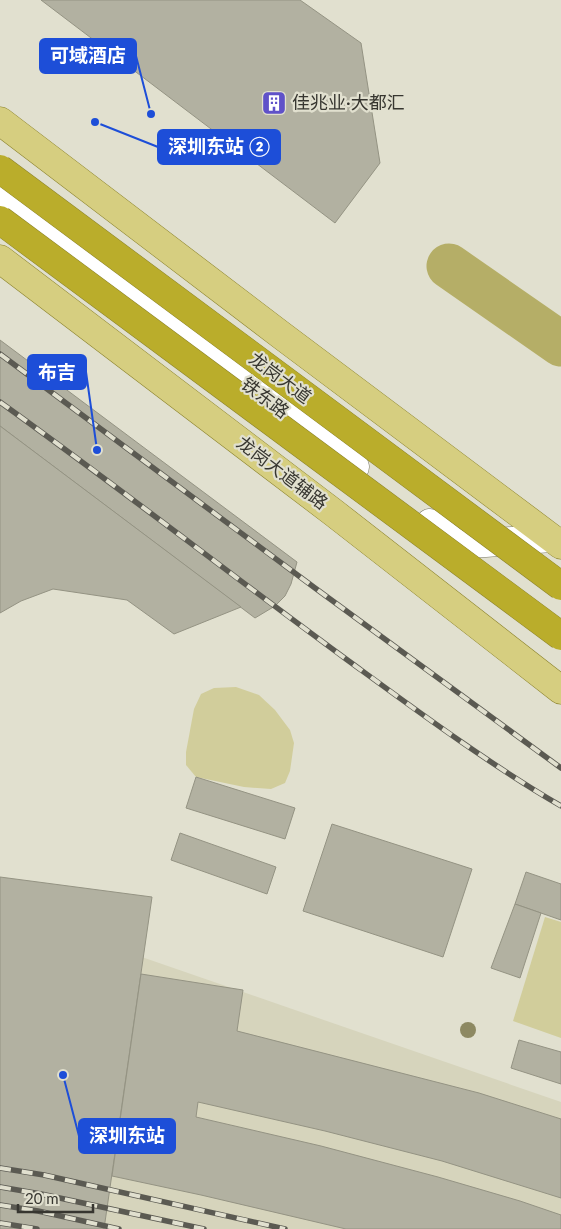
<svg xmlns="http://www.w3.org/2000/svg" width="561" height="1229" font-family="Lato,'Noto Sans SC',sans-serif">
	<rect width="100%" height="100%" fill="#e1e0cf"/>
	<polygon fill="#d6d4bc" points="0,908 561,1102 561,1229 0,1229"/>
	<g fill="#d1cd9b">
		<polygon points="236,687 259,695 275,710 290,730 294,743 290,771 285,783 271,789 244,787 196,777 186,765 186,752 194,709 201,694 214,688"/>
		<polygon points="545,917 561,922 561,1038 513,1021"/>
	</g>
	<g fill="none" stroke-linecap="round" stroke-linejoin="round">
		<polyline stroke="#b5ae67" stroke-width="45" points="449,266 561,344"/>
	</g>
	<g fill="#b2b1a1" stroke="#949383">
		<polygon points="41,0 300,0 361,43 380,163 335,223"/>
		<polygon points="0,340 297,562 291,584 285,596 275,606 255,618 0,426"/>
		<polygon points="0,426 241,607 174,634 127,600 53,589 21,601 0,613"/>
		<polygon points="196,777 295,808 285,839 186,808"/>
		<polygon points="332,824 472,869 443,957 303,911"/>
		<polygon points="180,833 276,867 267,894 171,860"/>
		<polygon points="526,872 561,884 561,920 515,904"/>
		<polygon points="0,877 152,897 104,1229 0,1229"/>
		<polygon points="515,904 541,913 520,978 491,968"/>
		<polygon points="141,974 243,990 237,1031 479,1093 561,1119 561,1198 442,1161 325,1131 198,1102 196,1117 321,1146 438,1177 520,1201 561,1215 561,1229 346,1229 201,1195 112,1176"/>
		<polygon points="519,1040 561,1052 561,1084 511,1068"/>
	</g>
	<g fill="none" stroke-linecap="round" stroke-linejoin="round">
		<defs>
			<g id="secondary">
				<polyline points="0,192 112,282 355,467"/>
				<polyline points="430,523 458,545 551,538"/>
			</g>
			<g id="primary">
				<polyline points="0,121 281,335 561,545"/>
				<polyline points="0,259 334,513 561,690"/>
			</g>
		</defs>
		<use href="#secondary" stroke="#787767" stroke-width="29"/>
		<use href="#primary" stroke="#8c832d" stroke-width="29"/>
		<use href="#secondary" stroke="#fff" stroke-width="28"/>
		<use href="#primary" stroke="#d6ce80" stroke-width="28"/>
		<defs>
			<g id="rail">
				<polyline points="0,354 315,588 561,768"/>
				<path d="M 0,402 C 117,486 230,574 346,659 C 416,710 486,762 561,806"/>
				<polyline points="0,1168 44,1175 285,1229"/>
				<polyline points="0,1187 41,1194 204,1229"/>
				<polyline points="0,1205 38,1211 119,1229"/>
				<polyline points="0,1223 37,1229"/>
			</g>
		</defs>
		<use href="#rail" stroke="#5b5a52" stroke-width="5.5"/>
		<use href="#rail" stroke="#e1e0cf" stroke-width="4" stroke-dasharray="11" stroke-linecap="butt"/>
		<defs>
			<g id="highway-bridge">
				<polyline points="0,169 561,586"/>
				<polyline points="0,220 561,636"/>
			</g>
		</defs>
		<use href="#highway-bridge" stroke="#8c832d" stroke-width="29" stroke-linecap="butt"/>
		<use href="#highway-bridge" stroke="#baad2b" stroke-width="28"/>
	</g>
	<circle fill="#8d8962" cx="468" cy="1030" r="8"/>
	<defs>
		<symbol id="building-square" viewBox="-11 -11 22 22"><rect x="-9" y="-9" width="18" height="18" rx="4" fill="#5f51c9" stroke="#e1e0cf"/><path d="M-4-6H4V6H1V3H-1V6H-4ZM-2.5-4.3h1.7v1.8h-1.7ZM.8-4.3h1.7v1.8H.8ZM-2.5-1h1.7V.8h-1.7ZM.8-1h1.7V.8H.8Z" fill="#fff"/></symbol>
	</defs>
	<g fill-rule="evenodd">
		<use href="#building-square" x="260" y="89" width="28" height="28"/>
	</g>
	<g text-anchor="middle" stroke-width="4.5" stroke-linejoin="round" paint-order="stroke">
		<g font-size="18" fill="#373630" stroke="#e1e0cf" text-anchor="start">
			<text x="292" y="109">佳兆业·大都汇</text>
		</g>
		<g font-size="18" fill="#373630" stroke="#e1e0cf">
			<text transform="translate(280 378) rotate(37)" y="6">龙岗大道</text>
			<text transform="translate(265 398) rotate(37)" y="6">铁东路</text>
			<text transform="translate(282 473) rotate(37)" y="6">龙岗大道辅路</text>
		</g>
	</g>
	<path fill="none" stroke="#1d4ed8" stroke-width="2" d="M151 114L136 56M95 122L158 147M97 450L86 372M63 1075L79 1136"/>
	<g fill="#1d4ed8" stroke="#e1e0cf" stroke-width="2">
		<circle cx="151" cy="114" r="5"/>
		<circle cx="95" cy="122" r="5"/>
		<circle cx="97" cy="450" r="5"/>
		<circle cx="63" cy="1075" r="5"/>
	</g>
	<g fill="#1d4ed8" stroke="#1d4ed8" stroke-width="2">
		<rect x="40" y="39" width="96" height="34" rx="5"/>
		<rect x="158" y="130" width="122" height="34" rx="5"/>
		<rect x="28" y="355" width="58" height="34" rx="5"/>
		<rect x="79" y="1119" width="96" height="34" rx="5"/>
	</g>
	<g font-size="19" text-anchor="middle" font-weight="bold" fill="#fff">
		<text x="88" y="62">可域酒店</text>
		<text x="219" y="153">深圳东站 ②</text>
		<text x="57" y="379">布吉</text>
		<text x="127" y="1142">深圳东站</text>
	</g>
	<path d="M18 1204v8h75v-8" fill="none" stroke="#373630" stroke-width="2.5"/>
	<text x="25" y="1204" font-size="15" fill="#373630" stroke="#e1e0cf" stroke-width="4" paint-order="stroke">20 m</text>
</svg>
